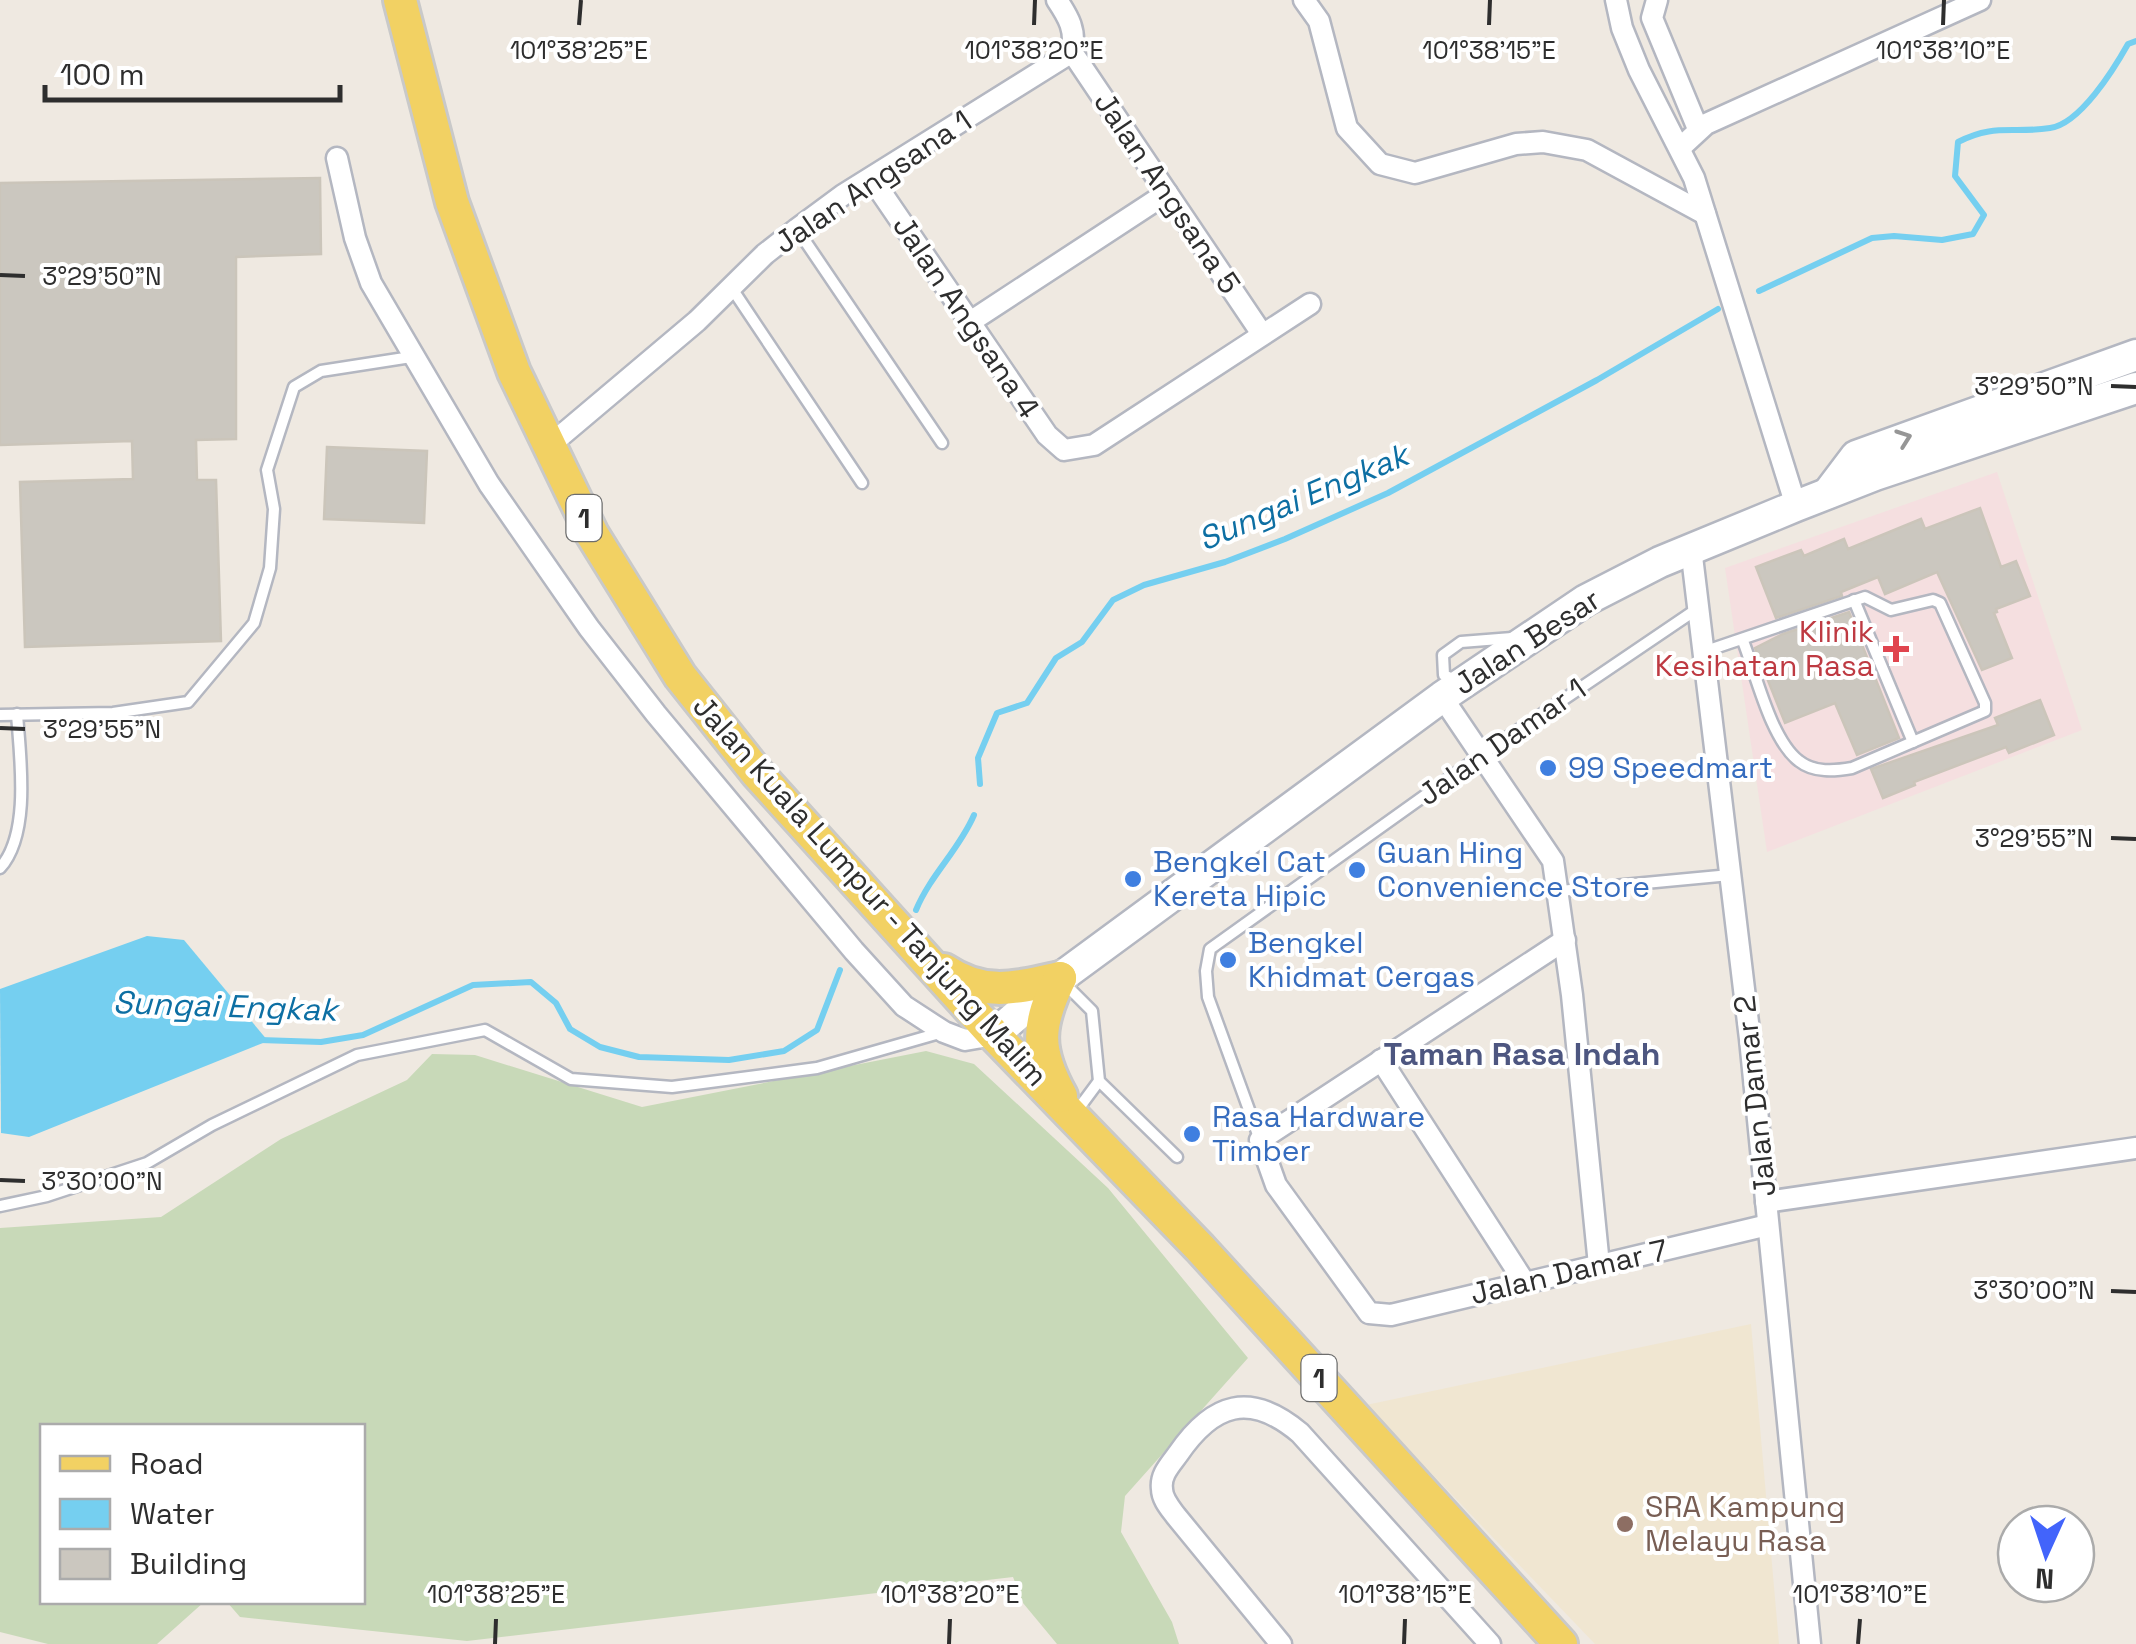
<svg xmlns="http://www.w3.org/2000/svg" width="2136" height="1644" font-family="'Space Grotesk',sans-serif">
	<rect width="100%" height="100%" fill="#efe9e1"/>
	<polygon fill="#f0e6d1" points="1751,1324 1779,1644 1595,1644 1366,1405"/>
	<polygon fill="#f5dfe0" points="1997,472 2082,730 1767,852 1725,568"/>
	<polygon fill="#c8d9b8" points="926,1051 974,1064 1108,1188 1248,1358 1125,1496 1121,1532 1172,1622 1179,1644 1057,1644 1023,1603 1013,1577 467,1641 240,1617 227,1602 362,1602 362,1426 42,1426 42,1602 204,1602 157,1644 48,1644 0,1632 0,1228 161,1217 281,1139 407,1080 432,1054 475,1055 642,1107"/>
	<polygon fill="#75cff0" points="147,936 184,940 268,1041 29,1137 1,1133 0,989"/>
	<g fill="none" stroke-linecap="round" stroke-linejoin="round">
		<g stroke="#75cff0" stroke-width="6">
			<path d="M 1759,291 L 1872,238 L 1894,236 L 1942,240 L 1973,234 L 1984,215 L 1955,176 L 1958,142 C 1995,123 2012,134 2050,128 C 2080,124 2114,69 2128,44 L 2136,41"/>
			<polyline points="980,784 978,758 997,713 1027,703 1056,658 1082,642 1113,600 1144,585 1225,562 1285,539 1388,493 1597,380 1718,309"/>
			<path d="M 916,910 C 931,874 959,850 974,815"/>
			<polyline points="260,1040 321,1042 363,1035 473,985 531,982 556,1003 570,1029 600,1047 639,1057 729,1060 784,1051 817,1030 840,970"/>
		</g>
	</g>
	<g fill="#cbc7bf" stroke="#cbc5ba" stroke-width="2.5">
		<polygon points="320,178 321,254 236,257 236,439 196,440 197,480 216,480 221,641 25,647 20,482 133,479 132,441 0,445 0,183"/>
		<polygon points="327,447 427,451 424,523 324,519"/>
		<polygon points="1980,508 2001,567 2016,561 2030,596 1996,609 1997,612 1994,613 2012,658 1982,670 1937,572 1885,594 1878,577 1841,592 1842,596 1776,618 1756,567 1801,550 1804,556 1844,539 1848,549 1921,519 1925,529"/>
		<polygon points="1849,612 1899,738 1857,755 1835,703 1785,723 1755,648 1783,634"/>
		<polygon points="2040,700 2054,735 2009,753 2006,747 1914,782 1915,785 1883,798 1871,769 1998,725 1995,718"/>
	</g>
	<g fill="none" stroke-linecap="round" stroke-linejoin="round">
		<defs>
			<g id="lane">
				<polyline points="797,229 942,443"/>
				<polyline points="731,287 862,483"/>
				<polyline points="1854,600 1913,742"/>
				<path d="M 1703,652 L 1865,597 L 1891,610 L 1933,600 L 1940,603 L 1985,703 L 1985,711 L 1852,768 C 1835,771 1814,773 1799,761 C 1771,740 1756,674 1743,641"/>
				<polyline points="1457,681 1444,675 1443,655 1461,642 1512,638"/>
				<polyline points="0,715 113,713 188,702 254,623 270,568 274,509 267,470 294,387 321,371 411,357"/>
				<path d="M 0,868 C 31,834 20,757 17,714"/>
				<polyline points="1560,891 1730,875"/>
				<polyline points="1064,983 1092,1011 1099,1081 1177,1157"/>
				<polyline points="1076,1112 1099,1081"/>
				<polyline points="1260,1140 1208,997 1206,971 1210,949 1483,754 1697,609"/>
				<polyline points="0,1206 47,1196 147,1163 212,1125 357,1055 485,1030 571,1079 672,1087 817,1068 943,1032"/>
			</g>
			<g id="street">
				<path d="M 1057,0 C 1069,18 1076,30 1072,52"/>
				<polyline points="1304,0 1319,21 1347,128 1380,164 1415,173 1516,144 1543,142 1587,150 1705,214"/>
				<polyline points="1616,0 1622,28 1639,70 1694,178 1796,506"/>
				<polyline points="1657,0 1652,18 1698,129"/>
				<polyline points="1072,52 1262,334"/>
				<polyline points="1680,148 1706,124 1980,0"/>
				<polyline points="337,158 355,238 371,283 489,484 589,628 656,714 854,951 904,1006 944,1032 965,1040 994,1035"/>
				<polyline points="872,179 1047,435 1064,450 1094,445 1310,304"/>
				<polyline points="970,322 1167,193"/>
				<polyline points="550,445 697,321 765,254 797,229 843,195 1072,52"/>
				<polyline points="1691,548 1750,1039 1810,1644"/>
				<polyline points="1442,697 1553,861 1572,995 1599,1265"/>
				<polyline points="1565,940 1260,1140 1276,1185 1369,1313 1391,1315 1768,1225"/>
				<polyline points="1381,1060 1525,1283"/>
				<polyline points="1766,1202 2136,1148"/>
				<path d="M 1281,1644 L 1176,1516 C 1170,1508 1162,1499 1162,1489 C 1160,1475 1170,1465 1178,1454 C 1213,1403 1250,1391 1300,1433 L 1490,1644"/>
			</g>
			<g id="secondary">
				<polyline points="1828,493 1856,456 2136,355"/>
				<polyline points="994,1035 1060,978 1442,697 1586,600 1660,562 1796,506 1875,475 2136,388"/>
			</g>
			<g id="primary">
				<polyline points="400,0 452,202 514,372 592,534 680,676 757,773 994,1035 1200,1248 1561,1644"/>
				<path d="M 944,970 C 984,997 1015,988 1060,978"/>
				<path d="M 1060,978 C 1037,1025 1035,1049 1061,1096"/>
			</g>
		</defs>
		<use href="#lane" stroke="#b4b7c1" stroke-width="15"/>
		<use href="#street" stroke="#b4b7c1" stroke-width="25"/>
		<use href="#secondary" stroke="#b4b7c1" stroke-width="35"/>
		<use href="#primary" stroke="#c9c9c9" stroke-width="38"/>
		<use href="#lane" stroke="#fff" stroke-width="10"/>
		<use href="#street" stroke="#fff" stroke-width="20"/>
		<use href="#secondary" stroke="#fff" stroke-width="30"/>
		<use href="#primary" stroke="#f2d163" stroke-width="32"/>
	</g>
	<defs><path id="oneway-chevron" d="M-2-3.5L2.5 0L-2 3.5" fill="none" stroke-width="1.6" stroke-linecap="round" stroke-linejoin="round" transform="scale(2.5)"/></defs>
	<use stroke="#969696" href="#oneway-chevron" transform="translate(1904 438) rotate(-20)"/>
	<path fill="none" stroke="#2e2e2e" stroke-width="4" d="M 579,25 L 581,0M 1034,25 L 1035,0M 1489,25 L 1490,0M 1943,25 L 1944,0M 0,275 L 25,276M 2111,386 L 2136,387M 0,728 L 25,729M 2111,838 L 2136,839M 0,1180 L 25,1181M 2111,1291 L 2136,1292M 495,1644 L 496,1619M 949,1644 L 950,1619M 1404,1644 L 1405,1619M 1858,1644 L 1860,1619"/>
	<path fill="#e0444e" stroke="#fff" stroke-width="4" d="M1891 634h10v10h10v10h-10v10h-10v-10h-10v-10h10z"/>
	<g fill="#3f7fe0" stroke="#fff" stroke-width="4">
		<circle cx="1548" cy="768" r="10"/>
		<circle cx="1357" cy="870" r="10"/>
		<circle cx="1133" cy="879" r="10"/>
		<circle cx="1228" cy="960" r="10"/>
		<circle cx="1192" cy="1134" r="10"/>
	</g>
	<circle fill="#8d6e63" stroke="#fff" stroke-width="4" cx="1625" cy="1524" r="10"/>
	<g text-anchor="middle" stroke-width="8" stroke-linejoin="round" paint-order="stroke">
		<g fill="#fff" stroke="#6d6d6d" stroke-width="2.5">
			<rect x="566.5" y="495" width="35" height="46" rx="8"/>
			<rect x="1301.5" y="1355" width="35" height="46" rx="8"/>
		</g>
		<g font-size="28" font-weight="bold" fill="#2e2e2e">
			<text x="584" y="528">1</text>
			<text x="1319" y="1388">1</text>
		</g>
		<g font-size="30" fill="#2e2e2e" stroke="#fff">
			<text transform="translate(873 182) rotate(-34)" y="10">Jalan Angsana 1</text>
			<text transform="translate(1167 193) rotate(56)" y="10">Jalan Angsana 5</text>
			<text transform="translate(966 317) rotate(56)" y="10">Jalan Angsana 4</text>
			<text transform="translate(1527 642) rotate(-33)" y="10">Jalan Besar</text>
			<text transform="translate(1502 742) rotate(-35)" y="10">Jalan Damar 1</text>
			<text transform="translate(870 891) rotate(48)" y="10">Jalan Kuala Lumpur - Tanjung Malim</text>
			<text transform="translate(1755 1096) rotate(-96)" y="10">Jalan Damar 2</text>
			<text transform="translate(1569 1272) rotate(-13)" y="10">Jalan Damar 7</text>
		</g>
		<g font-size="30" fill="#be3a42" stroke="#fff" text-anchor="end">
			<text x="1874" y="642">Klinik<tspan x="1874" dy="34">Kesihatan Rasa</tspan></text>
		</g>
		<g font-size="30" fill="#366cbe" stroke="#fff" text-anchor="start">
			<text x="1568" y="778">99 Speedmart</text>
			<text x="1377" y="863">Guan Hing<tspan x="1377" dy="34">Convenience Store</tspan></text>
			<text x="1153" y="872">Bengkel Cat<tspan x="1153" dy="34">Kereta Hipic</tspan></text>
			<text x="1248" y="953">Bengkel<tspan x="1248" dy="34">Khidmat Cergas</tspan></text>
			<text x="1212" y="1127">Rasa Hardware<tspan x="1212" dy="34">Timber</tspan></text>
		</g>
		<g font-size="30" fill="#785e54" stroke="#fff" text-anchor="start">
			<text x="1645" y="1517">SRA Kampung<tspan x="1645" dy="34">Melayu Rasa</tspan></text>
		</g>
		<g font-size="32" font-style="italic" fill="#0d6fa3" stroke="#fff">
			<text transform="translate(1303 497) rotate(-23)" y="11">Sungai Engkak</text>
			<text transform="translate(225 1006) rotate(2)" y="11">Sungai Engkak</text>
		</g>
		<g font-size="32" font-weight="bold" fill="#4d5680" stroke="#fff">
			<text x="1522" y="1065">Taman Rasa Indah</text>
		</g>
	</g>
	<g font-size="25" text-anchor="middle" fill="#2e2e2e" stroke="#fff" stroke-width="8" stroke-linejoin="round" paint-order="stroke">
		<text x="579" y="59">101°38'25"E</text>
		<text x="1034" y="59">101°38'20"E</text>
		<text x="1489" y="59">101°38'15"E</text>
		<text x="1943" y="59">101°38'10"E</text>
		<text x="102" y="285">3°29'50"N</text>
		<text x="2034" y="395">3°29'50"N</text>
		<text x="102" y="738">3°29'55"N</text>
		<text x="2034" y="847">3°29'55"N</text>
		<text x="102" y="1190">3°30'00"N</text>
		<text x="2034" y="1299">3°30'00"N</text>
		<text x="496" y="1603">101°38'25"E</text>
		<text x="950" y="1603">101°38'20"E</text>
		<text x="1405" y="1603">101°38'15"E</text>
		<text x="1860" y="1603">101°38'10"E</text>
	</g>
	<rect x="40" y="1424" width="325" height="180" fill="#ffffff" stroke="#ababab" stroke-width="2.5"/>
	<rect x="60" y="1456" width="50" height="15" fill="#f2d163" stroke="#ababab" stroke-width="2.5"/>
	<text x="130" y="1474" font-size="30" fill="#2e2e2e">Road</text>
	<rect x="60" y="1499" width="50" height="30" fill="#75cff0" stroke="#ababab" stroke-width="2.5"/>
	<text x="130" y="1524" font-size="30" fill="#2e2e2e">Water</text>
	<rect x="60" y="1549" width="50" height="30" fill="#cbc7bf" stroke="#ababab" stroke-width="2.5"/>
	<text x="130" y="1574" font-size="30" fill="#2e2e2e">Building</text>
	<g transform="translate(2046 1554) rotate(183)"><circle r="48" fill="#ffffff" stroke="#ababab" stroke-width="2.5"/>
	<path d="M0-8L18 38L0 25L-18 38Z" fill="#4264fb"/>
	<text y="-15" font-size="28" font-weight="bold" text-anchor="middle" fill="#2e2e2e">N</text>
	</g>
	<path d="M45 85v15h295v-15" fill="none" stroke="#2e2e2e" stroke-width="5"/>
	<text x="60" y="85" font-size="30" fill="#2e2e2e" stroke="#ffffff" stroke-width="8" paint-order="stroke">100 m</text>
</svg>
